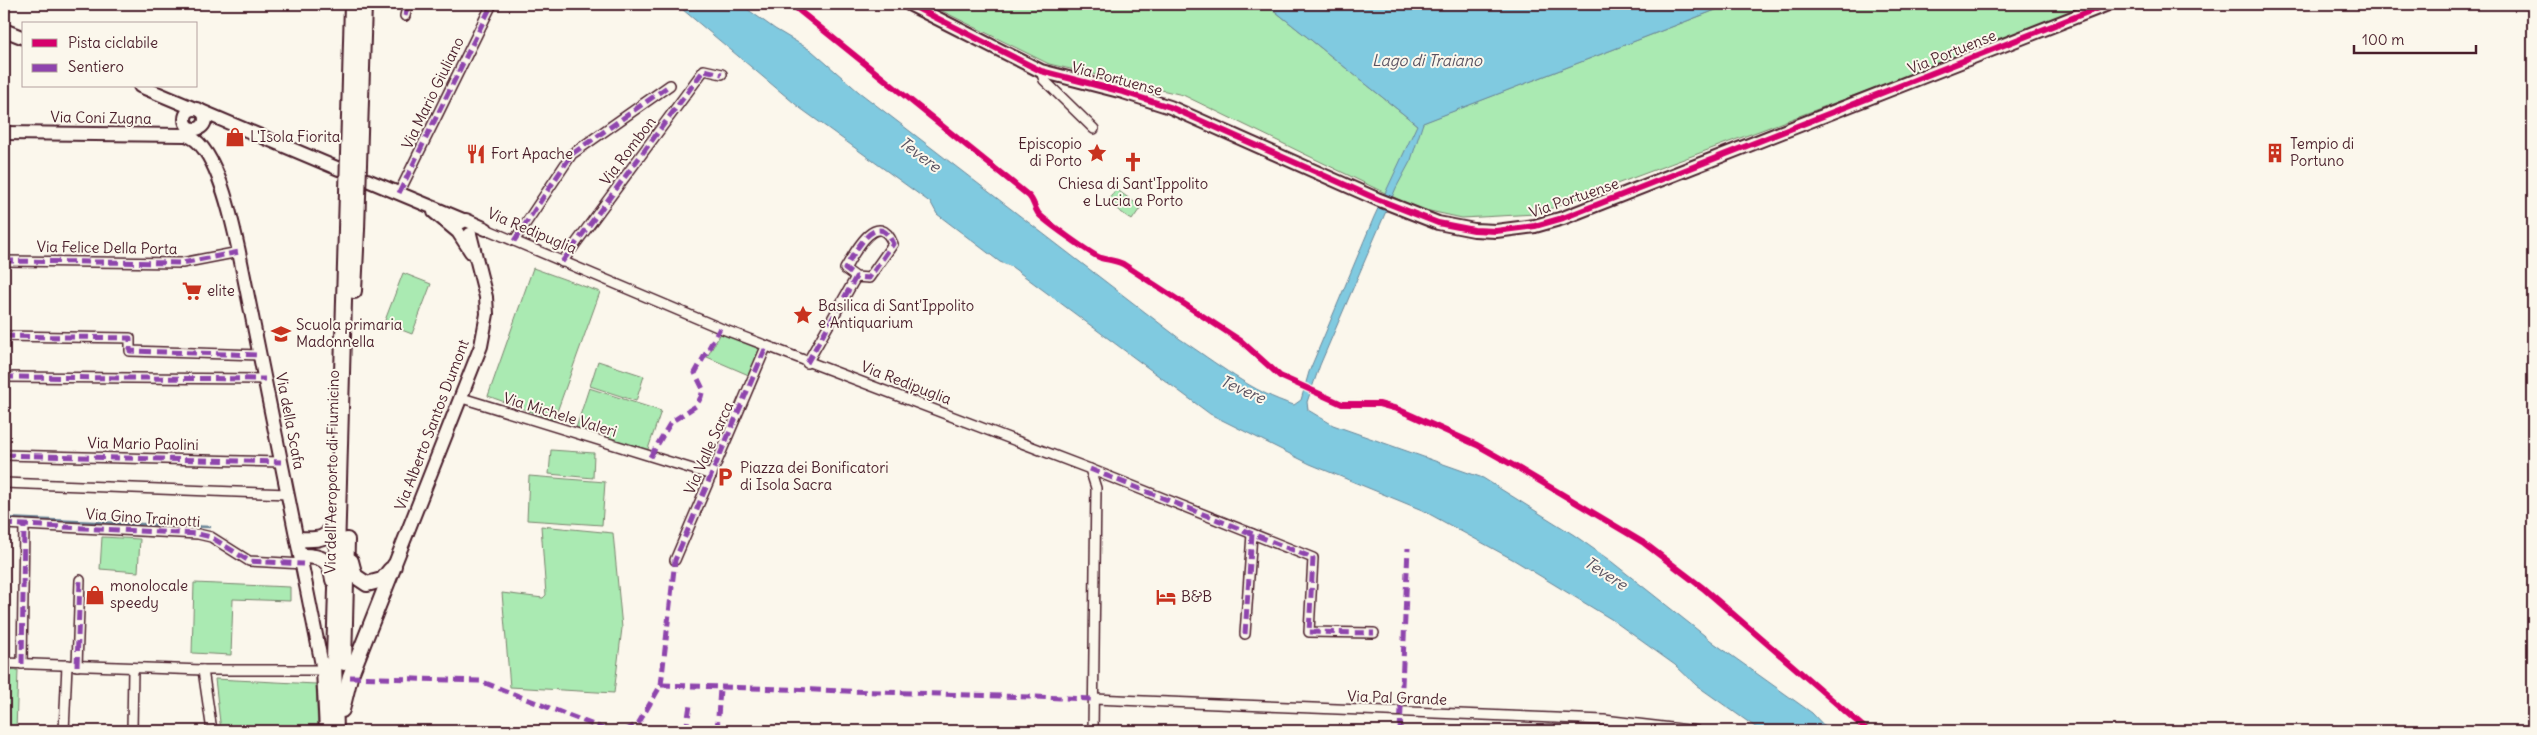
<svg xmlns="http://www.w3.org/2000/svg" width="2537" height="735" font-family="Delius,sans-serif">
	<rect width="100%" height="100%" fill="#fbf7ec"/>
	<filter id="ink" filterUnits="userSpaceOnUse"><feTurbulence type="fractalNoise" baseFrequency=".02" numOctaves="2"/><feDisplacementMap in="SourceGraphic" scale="10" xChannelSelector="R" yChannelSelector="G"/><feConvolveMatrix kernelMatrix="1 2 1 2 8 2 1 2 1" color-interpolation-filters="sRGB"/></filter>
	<g filter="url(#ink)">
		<g fill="#aaeab2" stroke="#7a846e">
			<polygon points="928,4 1266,4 1417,125 1731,4 2100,4 1536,214 1462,218 1416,208 1183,95 1049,64"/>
			<polygon points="1116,189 1141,207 1132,220 1107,202"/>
			<polygon points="533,268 600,292 554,420 488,396"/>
			<polygon points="403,273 431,284 412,334 384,323"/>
			<polygon points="721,333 763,350 751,376 707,357"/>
			<polygon points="598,361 644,376 636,401 590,386"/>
			<polygon points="589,388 661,411 647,452 576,428"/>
			<polygon points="551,450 594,453 593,478 549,474"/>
			<polygon points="529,476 605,482 602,525 527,520"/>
			<polygon points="541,526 613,533 622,628 614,693 510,687 502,593 543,598 546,595"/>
			<polygon points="102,537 140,539 138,572 100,569"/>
			<polygon points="194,583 290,587 290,601 233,599 231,655 192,653"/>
			<polygon points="4,669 18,670 16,731 4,731"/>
			<polygon points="215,679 316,684 318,731 221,731"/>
		</g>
		<path fill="#80cae0" stroke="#6a8698" d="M 676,4 L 740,4 L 775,29 L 812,51 L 859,92 L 1180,339 C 1215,362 1253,393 1294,405 L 1301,400 L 1309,372 L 1374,217 L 1417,125 L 1266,4 L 1731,4 L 1423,123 L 1411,160 L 1396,188 L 1320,365 L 1307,402 L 1308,410 L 1333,425 L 1483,478 L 1574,535 L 1612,562 L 1714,643 L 1812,713 L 1829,731 L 1761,731 L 1696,685 L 1675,665 L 1611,619 L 1514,560 L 1422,510 L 1310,464 L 1210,414 L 1012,267 L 1000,262 L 937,214 L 931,203 L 800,108 Z"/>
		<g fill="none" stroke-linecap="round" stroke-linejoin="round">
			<polyline stroke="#6a8698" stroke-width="2.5" points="4,518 210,527"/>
			<defs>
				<g id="street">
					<polyline points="405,16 408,4"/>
					<polyline points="1041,71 1044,80 1094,129"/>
					<polyline points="399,193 492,4"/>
					<polyline points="486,229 720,328 1090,469 1096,488 1093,731"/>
					<polyline points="514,241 572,154 670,85"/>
					<polyline points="4,261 182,263 239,252"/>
					<polyline points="562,262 704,70 722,74"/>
					<polyline points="4,336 130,338 130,351 260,355"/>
					<path d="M 807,363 L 856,277 L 869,278 L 893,244 C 878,207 854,253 845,269 L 856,277"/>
					<polyline points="4,377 265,379"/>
					<polyline points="462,398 712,475"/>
					<polyline points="4,455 281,462"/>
					<polyline points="1090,469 1313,558 1309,632 1374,633"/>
					<polyline points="4,483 288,494"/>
					<polyline points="4,524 198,534 211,537 249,561 303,564"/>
					<polyline points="675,560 766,347"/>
					<polyline points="1245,634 1252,534"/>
					<polyline points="4,663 203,670 323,670"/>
					<polyline points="22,664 24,525"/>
					<polyline points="77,666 80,580"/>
					<polyline points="203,670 212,731"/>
					<polyline points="1094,699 1604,720 1697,731"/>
					<polyline points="64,731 67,665"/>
					<polyline points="132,731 133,668"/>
				</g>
				<g id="secondary">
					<polyline points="909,4 1041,71 1123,92 1170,107 1377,199 1438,223 1474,230 1496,231 1535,226 1563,218 2108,4"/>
					<polyline points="4,30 24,38"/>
					<polyline points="140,86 195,109"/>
					<circle cx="195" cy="119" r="10"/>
					<polyline points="201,111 339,169"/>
					<path d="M 4,133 L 185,135 C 217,142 233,225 239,252 L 323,670 L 326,731"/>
					<polyline points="367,180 463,220"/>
					<polyline points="434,212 458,232 471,252"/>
					<polyline points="458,224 466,220 486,229"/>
					<polyline points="394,566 481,346 487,314 486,297 470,234"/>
				</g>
				<g id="primary">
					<polyline points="354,291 357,229"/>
					<path d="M 298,539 C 317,540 330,541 334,519"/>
					<path d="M 302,556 C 321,556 330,559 333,580"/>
					<polyline points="351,561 355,576 367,584 382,580 390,570"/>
					<polyline points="344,663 347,540"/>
					<polyline points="342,710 350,677 394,566"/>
					<polyline points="336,731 334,661 346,229"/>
				</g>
			</defs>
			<use href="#street" stroke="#4a1f2b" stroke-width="12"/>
			<use href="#secondary" stroke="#4a1f2b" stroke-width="16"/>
			<use href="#primary" stroke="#4a1f2b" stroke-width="18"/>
			<use href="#street" stroke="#fbf7ec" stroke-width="9"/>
			<use href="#secondary" stroke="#fbf7ec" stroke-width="12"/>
			<use href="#primary" stroke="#fbf7ec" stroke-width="14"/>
			<defs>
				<g id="primary-bridge">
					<polyline points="346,229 352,4"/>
					<polyline points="357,229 364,4"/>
				</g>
			</defs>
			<use href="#primary-bridge" stroke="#4a1f2b" stroke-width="18" stroke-linecap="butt"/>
			<use href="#primary-bridge" stroke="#fbf7ec" stroke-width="14"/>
			<g stroke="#8e44ad" stroke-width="5" stroke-dasharray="10 5" stroke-linecap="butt">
				<polyline points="405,16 408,4"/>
				<polyline points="399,193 492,4"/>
				<polyline points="514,241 572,154 670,85"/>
				<polyline points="4,261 182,263 239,252"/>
				<polyline points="562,262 704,70 722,74"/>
				<polyline points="4,336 130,338 130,351 260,355"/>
				<path d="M 807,363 L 856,277 L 869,278 L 893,244 C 878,207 854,253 845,269 L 856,277"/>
				<polyline points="4,377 265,379"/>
				<polyline points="4,455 281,462"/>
				<polyline points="650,457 671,422 696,406 701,397 703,389 695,373 720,328"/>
				<polyline points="1090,469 1313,558 1309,632 1374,633"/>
				<polyline points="4,524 198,534 211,537 249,561 303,564"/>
				<polyline points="1245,634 1252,534"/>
				<polyline points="22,664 24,525"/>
				<polyline points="77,666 80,580"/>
				<polyline points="350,677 480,681 609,731"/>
				<polyline points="661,685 1094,699"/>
				<polyline points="625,731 638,724 661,685 675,560 766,347"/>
				<polyline points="686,731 690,705"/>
				<polyline points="717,731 720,689"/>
				<polyline points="1400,731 1408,548"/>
			</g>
			<defs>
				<g id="cycleway">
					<path d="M 791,4 L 1029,196 C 1034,201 1034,207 1038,213 C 1042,219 1092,255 1101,258 C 1108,260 1115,260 1123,264 L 1241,341 L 1280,376 L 1342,404 L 1379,404 L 1397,409 L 1413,416 L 1477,445 L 1518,468 L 1644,543 L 1703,588 L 1868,731"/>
					<polyline points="909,4 1041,71 1123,92 1170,107 1377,199 1438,223 1474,230 1496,231 1535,226 1563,218 2108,4"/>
				</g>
			</defs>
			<use href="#cycleway" stroke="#fbf7ec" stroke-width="9"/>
			<use href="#cycleway" stroke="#d6006c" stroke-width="6"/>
		</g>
	</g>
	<defs>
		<symbol id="shop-bare" viewBox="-9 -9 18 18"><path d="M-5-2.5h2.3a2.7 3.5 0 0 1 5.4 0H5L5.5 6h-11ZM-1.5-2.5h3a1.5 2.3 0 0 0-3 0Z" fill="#c8321e" stroke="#fbf7ec" stroke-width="2.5" paint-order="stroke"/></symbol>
		<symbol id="sight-bare" viewBox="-9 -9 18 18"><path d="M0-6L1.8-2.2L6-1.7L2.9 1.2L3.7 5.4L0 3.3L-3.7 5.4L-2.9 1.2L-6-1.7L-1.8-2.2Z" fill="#c8321e" stroke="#fbf7ec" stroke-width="2.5" paint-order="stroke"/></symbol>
		<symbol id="building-bare" viewBox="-9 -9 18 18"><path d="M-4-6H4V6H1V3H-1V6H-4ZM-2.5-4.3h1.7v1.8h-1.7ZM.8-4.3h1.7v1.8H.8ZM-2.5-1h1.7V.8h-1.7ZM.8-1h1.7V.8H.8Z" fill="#c8321e" stroke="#fbf7ec" stroke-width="2.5" paint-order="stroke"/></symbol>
		<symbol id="restaurant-bare" viewBox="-9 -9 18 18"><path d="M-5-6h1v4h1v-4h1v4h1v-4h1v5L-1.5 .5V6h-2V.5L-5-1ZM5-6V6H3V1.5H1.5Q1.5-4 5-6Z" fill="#c8321e" stroke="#fbf7ec" stroke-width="2.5" paint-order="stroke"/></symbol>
		<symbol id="church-bare" viewBox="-9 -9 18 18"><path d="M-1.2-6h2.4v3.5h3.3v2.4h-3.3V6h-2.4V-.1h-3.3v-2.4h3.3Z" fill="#c8321e" stroke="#fbf7ec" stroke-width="2.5" paint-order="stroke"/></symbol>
		<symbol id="supermarket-bare" viewBox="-9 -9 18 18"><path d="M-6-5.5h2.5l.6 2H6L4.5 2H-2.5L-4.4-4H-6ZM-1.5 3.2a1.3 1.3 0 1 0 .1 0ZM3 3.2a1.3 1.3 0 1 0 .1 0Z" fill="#c8321e" stroke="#fbf7ec" stroke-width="2.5" paint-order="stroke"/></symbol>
		<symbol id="school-bare" viewBox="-9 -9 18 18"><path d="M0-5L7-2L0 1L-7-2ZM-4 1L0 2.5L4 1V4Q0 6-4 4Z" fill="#c8321e" stroke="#fbf7ec" stroke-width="2.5" paint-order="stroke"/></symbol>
		<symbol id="parking-bare" viewBox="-9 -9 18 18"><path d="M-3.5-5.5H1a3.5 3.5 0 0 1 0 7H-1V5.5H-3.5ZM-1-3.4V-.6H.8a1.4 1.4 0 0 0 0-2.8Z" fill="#c8321e" stroke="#fbf7ec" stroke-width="2.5" paint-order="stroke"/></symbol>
		<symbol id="hotel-bare" viewBox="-9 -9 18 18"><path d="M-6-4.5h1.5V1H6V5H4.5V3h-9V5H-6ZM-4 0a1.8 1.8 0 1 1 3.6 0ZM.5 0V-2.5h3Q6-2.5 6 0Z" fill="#c8321e" stroke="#fbf7ec" stroke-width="2.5" paint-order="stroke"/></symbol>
	</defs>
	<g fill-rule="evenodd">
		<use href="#shop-bare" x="221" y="123" width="28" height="28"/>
		<use href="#sight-bare" x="1083" y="139" width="28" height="28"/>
		<use href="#building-bare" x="2261" y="139" width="28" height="28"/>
		<use href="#restaurant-bare" x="462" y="140" width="28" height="28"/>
		<use href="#church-bare" x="1119" y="148" width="28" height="28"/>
		<use href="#supermarket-bare" x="178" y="277" width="28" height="28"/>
		<use href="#sight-bare" x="789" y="301" width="28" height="28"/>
		<use href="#school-bare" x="267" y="320" width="28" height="28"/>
		<use href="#parking-bare" x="711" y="463" width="28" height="28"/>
		<use href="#shop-bare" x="81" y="581" width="28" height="28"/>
		<use href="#hotel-bare" x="1152" y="583" width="28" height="28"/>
	</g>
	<g text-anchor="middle" stroke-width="4" stroke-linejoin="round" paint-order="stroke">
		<g font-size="15" fill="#4a1f2b" stroke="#fbf7ec">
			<text transform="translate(1952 52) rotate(-22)" y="5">Via Portuense</text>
			<text transform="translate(1117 79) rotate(15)" y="5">Via Portuense</text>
			<text transform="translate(433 93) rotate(-64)" y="5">Via Mario Giuliano</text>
			<text transform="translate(101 118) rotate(1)" y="5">Via Coni Zugna</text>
			<text transform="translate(628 151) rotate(-53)" y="5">Via Rombon</text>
			<text transform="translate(1574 198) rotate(-19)" y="5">Via Portuense</text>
			<text transform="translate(532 231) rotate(23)" y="5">Via Redipuglia</text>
			<text transform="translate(107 248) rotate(1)" y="5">Via Felice Della Porta</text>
			<text transform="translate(906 383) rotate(21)" y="5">Via Redipuglia</text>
			<text transform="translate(560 415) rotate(17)" y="5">Via Michele Valeri</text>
			<text transform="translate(290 421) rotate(79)" y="5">Via della Scafa</text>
			<text transform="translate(432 425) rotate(-69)" y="5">Via Alberto Santos Dumont</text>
			<text transform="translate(143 444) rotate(1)" y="5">Via Mario Paolini</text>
			<text transform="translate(709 448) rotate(-66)" y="5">Via Valle Sarca</text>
			<text transform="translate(332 472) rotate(-89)" y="5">Via dell'Aeroporto di Fiumicino</text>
			<text transform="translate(143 518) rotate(4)" y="5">Via Gino Trainotti</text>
			<text transform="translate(1397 698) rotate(2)" y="5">Via Pal Grande</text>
		</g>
		<g font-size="15" fill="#4a1f2b" stroke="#fbf7ec" text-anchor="start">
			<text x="250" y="142">L'Isola Fiorita</text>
			<text x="1082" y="149" text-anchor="end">Episcopio<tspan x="1082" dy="17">di Porto</tspan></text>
			<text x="2290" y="149">Tempio di<tspan x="2290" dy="17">Portuno</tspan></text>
			<text x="491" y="159">Fort Apache</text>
			<text x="1133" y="189" text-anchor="middle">Chiesa di Sant'Ippolito<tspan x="1133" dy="17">e Lucia a Porto</tspan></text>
			<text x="207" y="296">elite</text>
			<text x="818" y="311">Basilica di Sant'Ippolito<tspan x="818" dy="17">e Antiquarium</tspan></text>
			<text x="296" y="330">Scuola primaria<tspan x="296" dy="17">Madonnella</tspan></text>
			<text x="740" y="473">Piazza dei Bonificatori<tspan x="740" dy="17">di Isola Sacra</tspan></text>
			<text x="110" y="591">monolocale<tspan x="110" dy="17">speedy</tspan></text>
			<text x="1181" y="602">B&amp;B</text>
		</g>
		<g font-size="16" font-style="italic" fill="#5a5261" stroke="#fbf7ec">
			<text x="1427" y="66">Lago di Traiano</text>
			<text transform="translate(920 154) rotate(37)" y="6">Tevere</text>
			<text transform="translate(1243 389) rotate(24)" y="6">Tevere</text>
			<text transform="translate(1606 573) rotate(33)" y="6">Tevere</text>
		</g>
	</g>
	<rect width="2537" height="735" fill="none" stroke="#fbf7ec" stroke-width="20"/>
	<rect x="10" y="10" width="2517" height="715" fill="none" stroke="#4a1f2b" stroke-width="2" filter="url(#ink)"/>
	<rect x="22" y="22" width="175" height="65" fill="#fbf7ec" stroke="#b4a19f"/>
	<rect x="32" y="39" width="25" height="8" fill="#d6006c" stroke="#b4a19f"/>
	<text x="68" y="48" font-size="15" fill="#4a1f2b">Pista ciclabile</text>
	<rect x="32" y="64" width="25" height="8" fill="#8e44ad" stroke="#b4a19f"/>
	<text x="68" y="72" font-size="15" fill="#4a1f2b">Sentiero</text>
	<path d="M2354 45v8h122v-8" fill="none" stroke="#4a1f2b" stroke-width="2.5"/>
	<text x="2362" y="45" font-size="15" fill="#4a1f2b" stroke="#fbf7ec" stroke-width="4" paint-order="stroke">100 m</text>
</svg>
